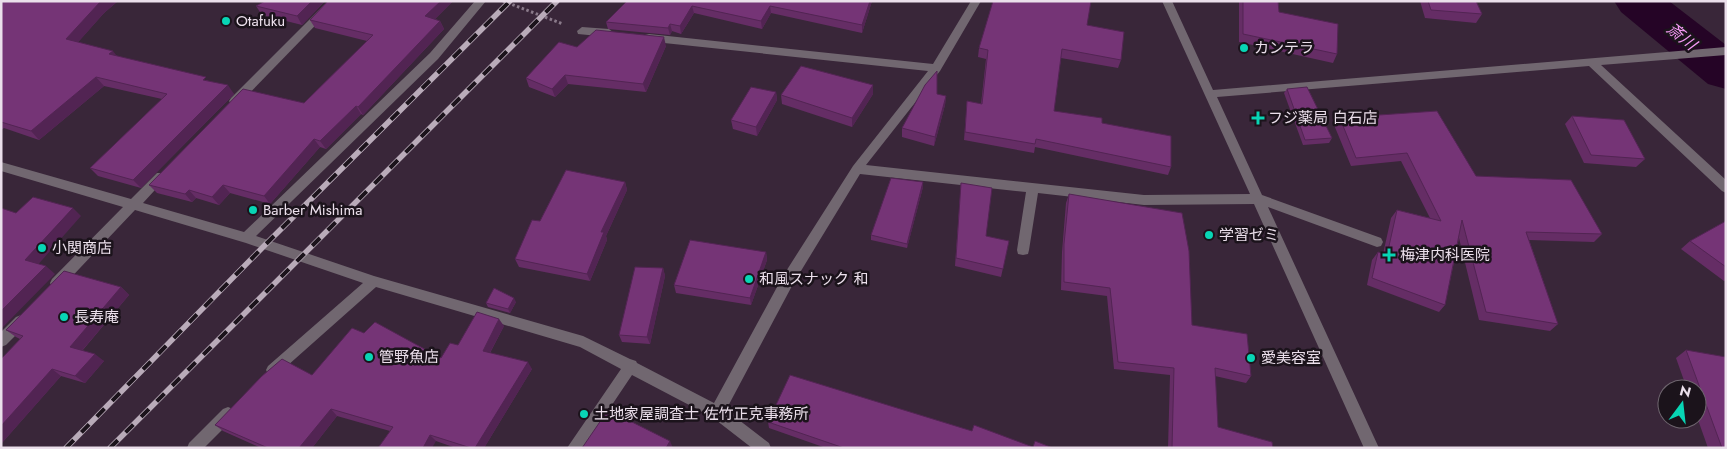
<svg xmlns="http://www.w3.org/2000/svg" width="1727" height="449" font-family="Jost,'Noto Sans JP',sans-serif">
	<rect width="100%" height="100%" fill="#392639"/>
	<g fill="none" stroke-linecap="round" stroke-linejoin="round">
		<polygon fill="#250426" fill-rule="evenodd" points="1614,1 1669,1 1726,45 1726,89 1708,84 1621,12"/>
		<polyline stroke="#8a7a8a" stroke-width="3" stroke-dasharray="2.5 2.5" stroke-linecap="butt" points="503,1 563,24"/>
		<g fill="#716770" fill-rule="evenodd">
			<polygon points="328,1 339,1 239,104 231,104 229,101 231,98"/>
			<polygon points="475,1 486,1 438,59 256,236 374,276 583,336 630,359 636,361 637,363 714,403 783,276 853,166 928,71 645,41 644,38 645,35 649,34 933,64 971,1 981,1 940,71 866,165 1144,195 1250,194 1162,1 1172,1 1213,90 1726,47 1726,55 1601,65 1726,180 1726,193 1722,191 1589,66 1217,97 1262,195 1381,238 1383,242 1381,246 1377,247 1268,207 1379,448 1364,448 1254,204 1144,205 1038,193 1029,250 1028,254 1023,255 1018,254 1017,250 1026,192 860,174 793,284 726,410 769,443 771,448 752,448 712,417 632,375 583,448 567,448 621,369 580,347 376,287 278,374 273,376 268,374 266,370 268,366 363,283 246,243 135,210 62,287 57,288 52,287 50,283 52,279 123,207 1,171 1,162 131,199 157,173 165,173 167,176 165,179 143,203 244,232 430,53"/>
			<polygon points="582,27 609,29 614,33 609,37 578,34 577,31"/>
			<polygon points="21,315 26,317 28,321 26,325 6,345 1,347 1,332 16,317"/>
			<polygon points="228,407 233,409 235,414 233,419 204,448 187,448 189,443 223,409"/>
		</g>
		<defs>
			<g id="rail">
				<polyline points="66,448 265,245 510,1"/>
				<polyline points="110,448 557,1"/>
			</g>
		</defs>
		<use href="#rail" stroke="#b9abb9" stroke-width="5.5"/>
		<use href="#rail" stroke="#1b131b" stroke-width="4" stroke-dasharray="11" stroke-linecap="butt"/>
	</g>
	<g fill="#652d65">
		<polygon points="1,1 118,1 104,13 78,42 117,56 209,81 234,94 141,188 98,176 90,168 162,99 104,86 39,140 4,128 1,130"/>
		<polygon points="265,1 325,1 302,25 262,15 256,6"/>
		<polygon points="328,1 453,1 435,19 440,21 444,29 363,115 361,114 326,149 320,147 270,204 230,193 219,205 196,198 192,202 157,193 149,185 304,103 367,41 315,28 310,20"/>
		<polygon points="627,1 872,1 862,33 771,13 762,29 694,13 681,34 672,31 670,35 608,29 606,22"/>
		<polygon points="1239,1 1278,1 1279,12 1337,54 1333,63 1239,42"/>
		<polygon points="1420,1 1476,1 1482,14 1476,23 1425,18"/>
		<polygon points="1087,25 1121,60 1118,68 1061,58 1054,111 1102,123 1171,167 1168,175 1035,147 1034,153 964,140 967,101 981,104 986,59 978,57 979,48"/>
		<polygon points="666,46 646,92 568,84 555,97 529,87 526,78 577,47"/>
		<polygon points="873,85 873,94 852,127 782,104 781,95"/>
		<polygon points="1287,89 1332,138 1329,143 1303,145 1284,93"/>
		<polygon points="776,92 777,100 757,136 733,129 731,120"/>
		<polygon points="937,94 946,96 945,105 934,146 902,137 902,128"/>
		<polygon points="1337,111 1379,115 1476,176 1602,234 1594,242 1529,240 1558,324 1550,331 1479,320 1459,238 1445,305 1439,312 1367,285 1372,260 1378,252 1383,254 1391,218 1397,210 1430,218 1401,161 1351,166 1332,120"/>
		<polygon points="1572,116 1645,159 1636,167 1584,163 1565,124"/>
		<polygon points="625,182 627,190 606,236 607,240 590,281 519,267 515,259 540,221"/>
		<polygon points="961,183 986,236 1009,241 1001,277 955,266"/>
		<polygon points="923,187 907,248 871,240 871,235"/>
		<polygon points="1069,194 1192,325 1251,376 1246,383 1215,376 1218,427 1273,448 1168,448 1170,375 1114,369 1107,296 1061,290 1062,252 1066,203"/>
		<polygon points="1726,221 1726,280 1724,281 1681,249 1690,241"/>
		<polygon points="766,252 767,260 751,305 676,293 674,285"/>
		<polygon points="663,268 665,276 650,344 622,342 619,335"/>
		<polygon points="121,287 129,295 82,351 104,361 85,383 61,376 1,444 20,339 16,337 6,330"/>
		<polygon points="516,302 510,313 488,307 486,303"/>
		<polygon points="504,326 490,353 532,369 484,448 456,448 436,441 390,431 337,416 312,448 261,448 223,431 215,425 312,375 364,333 441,358 458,345"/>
		<polygon points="1686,350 1726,448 1708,448 1697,417 1697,389 1687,389 1676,358"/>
		<polygon points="768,422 972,431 1033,447 1053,448 826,448 769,428"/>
	</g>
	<g fill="#522453">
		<polygon points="101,1 118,1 104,13 73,48 66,39"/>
		<polygon points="312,1 325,1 302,25 297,16"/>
		<polygon points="441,1 453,1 429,25 425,16"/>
		<polygon points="870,1 872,1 862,33 862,25"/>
		<polygon points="692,6 694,13 681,34 680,26"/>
		<polygon points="770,6 771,13 762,29 761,21"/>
		<polygon points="440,21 444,29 363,115 358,107"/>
		<polygon points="670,24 672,31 670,35 668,28"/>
		<polygon points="664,37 666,46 646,92 643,84"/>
		<polygon points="113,51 120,60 109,54"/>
		<polygon points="565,75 568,84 555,97 552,89"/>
		<polygon points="96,77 104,86 39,140 31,131"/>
		<polygon points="228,85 234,94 141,188 133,180"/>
		<polygon points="873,85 873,94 852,127 852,118"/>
		<polygon points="776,92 777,100 757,136 756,127"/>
		<polygon points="946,96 945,105 934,146 935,137"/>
		<polygon points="356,106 361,114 326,149 320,141"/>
		<polygon points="314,139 320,147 270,204 264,196"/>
		<polygon points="625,182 627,190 606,236 607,240 590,281 587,274 601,232"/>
		<polygon points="923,182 923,187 907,248 907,244"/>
		<polygon points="223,185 230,193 219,205 212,197"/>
		<polygon points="189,190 196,198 192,202 185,194"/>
		<polygon points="73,208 81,216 35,268 25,260"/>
		<polygon points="766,252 767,260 751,305 750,298"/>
		<polygon points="46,266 55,274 1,329 1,311"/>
		<polygon points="663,268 665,276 650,344 647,337"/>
		<polygon points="121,287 129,295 79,354 70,347"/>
		<polygon points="514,298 516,302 510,313 508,309"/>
		<polygon points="499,319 504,326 487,358 483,351"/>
		<polygon points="95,354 104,361 85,383 75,376"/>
		<polygon points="528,362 532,369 484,448 475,448"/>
		<polygon points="52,369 61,376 1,444 1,426"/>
		<polygon points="331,409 337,416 312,448 299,448"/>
		<polygon points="430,435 436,441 432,448 423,448"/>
		<polygon points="670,441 673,448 666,448"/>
	</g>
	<g fill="#753476" stroke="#522453">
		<polygon points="1,1 101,1 66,39 113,51 109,54 206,77 203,80 228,85 133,180 90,168 167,94 96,77 31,131 1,122"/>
		<polygon points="265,1 312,1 297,16 256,6"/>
		<polygon points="328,1 441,1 425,16 440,21 358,107 356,106 320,141 314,139 264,196 223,185 212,197 189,190 185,194 149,185 243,89 304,103 373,35 310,20"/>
		<polygon points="627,1 870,1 862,25 770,6 761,21 692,6 680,26 670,24 668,28 606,22"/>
		<polygon points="993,1 1091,1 1087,25 1124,32 1121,60 1062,49 1054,111 1102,118 1102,123 1171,136 1171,167 1036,139 1035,144 965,132 967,101 982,104 988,50 979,48"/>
		<polygon points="1243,1 1278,1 1279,12 1338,24 1337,54 1243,34"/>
		<polygon points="1428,1 1476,1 1482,14 1431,10"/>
		<polygon points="596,30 664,37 643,84 565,75 552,89 526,78 559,42 577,47"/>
		<polygon points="801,66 873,85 852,118 781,95"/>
		<polygon points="937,71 937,94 946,96 935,137 902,128 925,85"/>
		<polygon points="751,87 776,92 756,127 731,120"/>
		<polygon points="1307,87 1332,138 1305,140 1287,89"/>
		<polygon points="1376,110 1379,115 1437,111 1476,176 1571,180 1602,234 1526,232 1558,324 1486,312 1462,220 1445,305 1372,278 1378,252 1387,255 1397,210 1441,221 1407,153 1356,158 1337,111"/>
		<polygon points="1572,116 1624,120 1645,159 1591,155"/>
		<polygon points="566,170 625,182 601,232 604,232 587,274 515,259 532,220 540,221"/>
		<polygon points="891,178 923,182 907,244 871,235"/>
		<polygon points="961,183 992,188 986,236 1009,241 1003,269 956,258"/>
		<polygon points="1069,194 1182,213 1189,251 1192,325 1247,334 1251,376 1215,368 1218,427 1272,442 1273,448 1172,448 1174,368 1118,362 1110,288 1064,282 1064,244"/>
		<polygon points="33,197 73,208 25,260 46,266 1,311 1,208 16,213"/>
		<polygon points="1726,221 1726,267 1690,241"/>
		<polygon points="690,240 766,252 750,298 674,285"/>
		<polygon points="635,267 663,268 647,337 619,335"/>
		<polygon points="64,271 121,287 70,347 95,354 75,376 52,369 1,426 1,359 23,336 6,330"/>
		<polygon points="494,288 514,298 508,309 486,303"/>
		<polygon points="477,312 499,319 483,351 528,362 475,448 471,448 430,435 423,448 378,448 393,427 331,409 299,448 268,448 215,425 262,376 282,359 312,375 352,328 364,333 375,322 441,358 450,343 458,345"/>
		<polygon points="1686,350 1726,357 1726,448 1722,448"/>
		<polygon points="790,375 972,431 974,425 1033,447 1035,441 1053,448 844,448 768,422"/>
		<polygon points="608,410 670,441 666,448 582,448"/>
	</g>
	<g fill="#08d5b5" stroke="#1b131b" stroke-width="2">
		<circle cx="226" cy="21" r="5"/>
		<circle cx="1244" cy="48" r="5"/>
		<path d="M1255.5 110.5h5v5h5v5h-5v5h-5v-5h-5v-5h5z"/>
		<circle cx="253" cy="210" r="5"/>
		<circle cx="1209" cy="235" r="5"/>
		<circle cx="42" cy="248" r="5"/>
		<path d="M1386.5 247.5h5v5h5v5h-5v5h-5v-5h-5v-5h5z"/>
		<circle cx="749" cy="279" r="5"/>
		<circle cx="64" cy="317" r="5"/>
		<circle cx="369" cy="357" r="5"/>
		<circle cx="1251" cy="358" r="5"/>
		<circle cx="584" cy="414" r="5"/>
	</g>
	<g text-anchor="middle" stroke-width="5" stroke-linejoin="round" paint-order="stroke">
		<g font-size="15" fill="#ebdfeb" stroke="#1b131b" text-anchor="start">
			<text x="236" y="26">Otafuku</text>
			<text x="1254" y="53">カンテラ</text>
			<text x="1268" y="123">フジ薬局 白石店</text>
			<text x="263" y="215">Barber Mishima</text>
			<text x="1219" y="240">学習ゼミ</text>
			<text x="52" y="253">小関商店</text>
			<text x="1400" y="260">梅津内科医院</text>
			<text x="759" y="284">和風スナック 和</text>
			<text x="74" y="322">長寿庵</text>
			<text x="379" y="362">管野魚店</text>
			<text x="1261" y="363">愛美容室</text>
			<text x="594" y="419">土地家屋調査士 佐竹正克事務所</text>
		</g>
		<g font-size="16" font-style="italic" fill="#f399f3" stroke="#1b131b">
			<text transform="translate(1682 36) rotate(39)" y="6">斎川</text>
		</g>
	</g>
	<rect width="1727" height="449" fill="none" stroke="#ebdfeb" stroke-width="5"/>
	<g transform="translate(1682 404) rotate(15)"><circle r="24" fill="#1b131b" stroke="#6e656e"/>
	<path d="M0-4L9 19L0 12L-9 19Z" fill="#08d5b5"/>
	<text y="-8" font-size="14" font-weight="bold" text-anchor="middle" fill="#ebdfeb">N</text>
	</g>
</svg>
